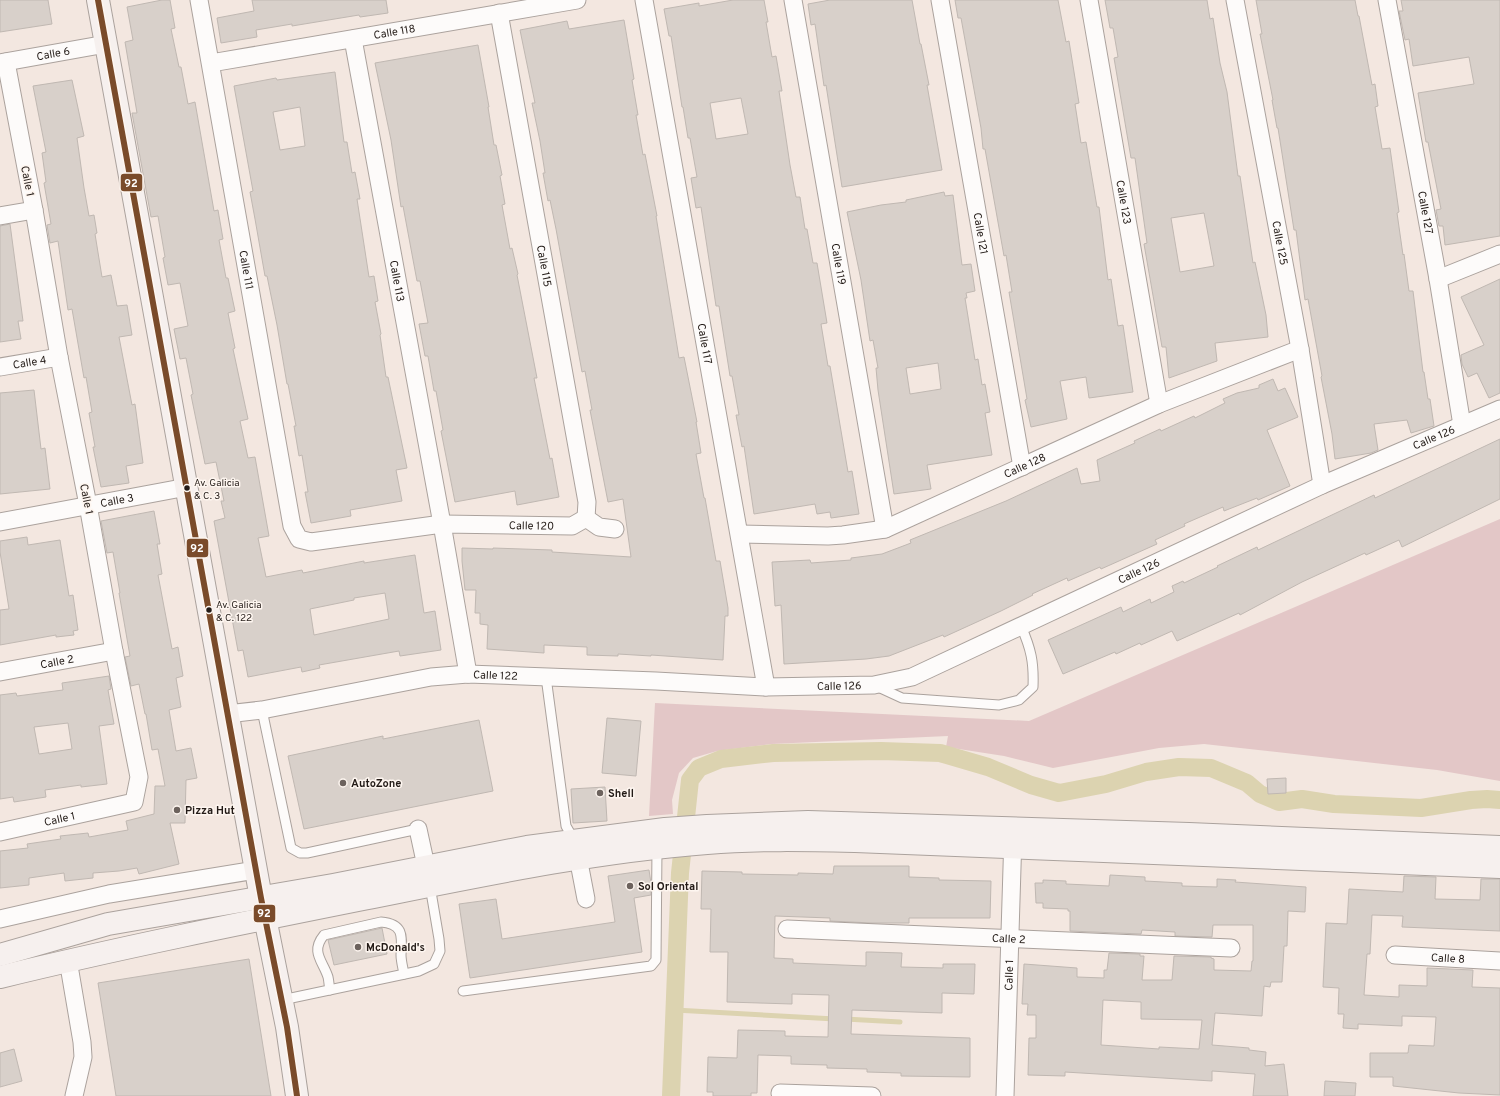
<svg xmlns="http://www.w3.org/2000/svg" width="1500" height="1096" font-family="Overpass,sans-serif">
	<rect width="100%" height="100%" fill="#f3e7e0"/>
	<polygon fill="#e3c7c7" points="1500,519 1500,781 1437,770 1204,744 1159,748 1053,768 1004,756 946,747 948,736 771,744 717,751 693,758 679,773 672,800 673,814 649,816 655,703 1029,721"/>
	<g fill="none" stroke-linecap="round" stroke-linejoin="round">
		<g stroke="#dcd3b0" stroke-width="5">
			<polyline points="675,1010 835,1019"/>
			<polyline points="845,1019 900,1022"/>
		</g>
		<polyline stroke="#dcd3b0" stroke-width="18" points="671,1096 680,873 690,780 699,768 721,759 773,753 881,751 940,753 988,767 1031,785 1059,793 1106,784 1146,772 1179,767 1211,768 1247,783 1260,794 1279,802 1302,799 1334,804 1421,808 1471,800 1487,799 1500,800"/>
	</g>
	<g fill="#d8d0ca" stroke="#c0b8b2" fill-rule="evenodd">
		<polygon points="0,0 48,0 52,24 0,32"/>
		<path d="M 162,0 L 170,0 L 175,28 L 171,29 L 179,67 L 181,67 L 188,104 L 195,102 L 214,211 L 218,210 L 223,239 L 219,240 L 226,278 L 228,278 L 235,311 L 228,313 L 235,348 L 233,349 L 248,419 L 240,421 L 248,458 L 255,457 L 269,536 L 258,538 L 266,577 L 302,570 L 303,573 L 364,561 L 364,563 L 415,555 L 424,613 L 435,611 L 441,650 L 400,656 L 399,651 L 319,665 L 320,668 L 302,672 L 301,667 L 248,677 L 243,650 L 238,651 L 214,521 L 225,518 L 221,501 L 224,501 L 216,462 L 205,464 L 191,395 L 193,394 L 186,358 L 180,359 L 174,329 L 188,326 L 180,283 L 168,285 L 163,258 L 165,257 L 158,216 L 151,217 L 132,113 L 137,113 L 125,42 L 133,40 L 127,7 ZM 385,593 L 389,619 L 314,635 L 310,609 L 354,600 L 354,598 Z"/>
		<polygon points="252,0 386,0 388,13 360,17 359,15 292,26 292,24 256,30 257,37 221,43 217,18 254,11"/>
		<path d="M 733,0 L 764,0 L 768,22 L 766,22 L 772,57 L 776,56 L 782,91 L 779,91 L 790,165 L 796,197 L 800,197 L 805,229 L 807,229 L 813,263 L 817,263 L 827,323 L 821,324 L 828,366 L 830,366 L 848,472 L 852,471 L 859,514 L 831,518 L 830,512 L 817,514 L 815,504 L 754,514 L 744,446 L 742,447 L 736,415 L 739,415 L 732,376 L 730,376 L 719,306 L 716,306 L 701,207 L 696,208 L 691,178 L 697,177 L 690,138 L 688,138 L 683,107 L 682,107 L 671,36 L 669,36 L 664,9 L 699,3 L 699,6 ZM 741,98 L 748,134 L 716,139 L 710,103 Z"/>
		<polygon points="830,0 912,0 920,44 921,44 929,85 927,85 942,170 842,187 826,85 824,86 815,24 811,25 808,4"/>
		<polygon points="955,0 1058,0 1066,42 1069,41 1079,103 1075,104 1081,143 1086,142 1097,207 1099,207 1108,280 1111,279 1118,326 1123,325 1133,392 1089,398 1086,377 1060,381 1067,419 1031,427 1025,400 1027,399 1009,292 1012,292 1006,255 1004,256 985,149 983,149 981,128 961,18 958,18"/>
		<path d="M 1105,0 L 1207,0 L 1210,19 L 1213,18 L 1220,63 L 1227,92 L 1238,176 L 1240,176 L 1253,263 L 1255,262 L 1266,315 L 1268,337 L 1215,343 L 1217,361 L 1169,378 L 1166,347 L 1162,347 L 1144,244 L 1147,243 L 1135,158 L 1131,158 L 1114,58 L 1118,57 L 1113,28 L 1110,28 ZM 1204,213 L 1214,266 L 1180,272 L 1171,218 Z"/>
		<polygon points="1256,0 1355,0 1358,16 1359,16 1372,85 1375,84 1378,106 1375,107 1382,149 1390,148 1399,212 1397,213 1403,255 1404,254 1409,291 1413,291 1423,372 1424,372 1428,399 1430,399 1434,426 1411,433 1407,420 1374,424 1378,450 1371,453 1335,459 1332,434 1321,377 1322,376 1308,299 1305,300 1296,230 1294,230 1278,128 1277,128 1272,100 1273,100 1260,34 1262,34"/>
		<polygon points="1401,0 1500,0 1500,236 1445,245 1443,226 1439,226 1436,210 1441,209 1428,142 1426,142 1418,93 1474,84 1469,57 1413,66 1409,39 1405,40 1399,11 1403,11"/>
		<polygon points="624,20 634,79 632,80 638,115 636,115 643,155 645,154 657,216 656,216 679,358 684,357 697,422 696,422 701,453 696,454 704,498 705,498 716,561 720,561 728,608 728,616 725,616 723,660 651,655 651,656 618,654 618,656 587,655 587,647 544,645 544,653 487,649 488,625 480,624 480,613 475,613 476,590 465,590 462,561 462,548 493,549 493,548 552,550 552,552 631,557 623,499 608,502 590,410 592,410 585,371 582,372 556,229 550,200 548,201 543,173 545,173 540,141 532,103 535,103 520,30 567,21 569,29"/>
		<polygon points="478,45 489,107 488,107 494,145 496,145 502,175 500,176 505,204 502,205 510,249 512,248 518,274 517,275 537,378 534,378 550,459 552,458 559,497 517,505 515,491 455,502 441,431 443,430 436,391 434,391 428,356 425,356 419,324 428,323 420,281 417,281 403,206 401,207 391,140 375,63"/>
		<path d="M 335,72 L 344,142 L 347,142 L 352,173 L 355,172 L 360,199 L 357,199 L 369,277 L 374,276 L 378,301 L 375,302 L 381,334 L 380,335 L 386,377 L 388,377 L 407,468 L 396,470 L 402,501 L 350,510 L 351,516 L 311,523 L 305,492 L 308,492 L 302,455 L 299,456 L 294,426 L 296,426 L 288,384 L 287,384 L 277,325 L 267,276 L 265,276 L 255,219 L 250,192 L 253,191 L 234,86 L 276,78 L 277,80 ZM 300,107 L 305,146 L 280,150 L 273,112 Z"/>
		<polygon points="72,80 84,136 77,138 84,188 89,216 94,215 97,233 95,234 102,277 111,275 117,306 127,305 132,335 119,337 132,405 135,404 143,463 126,466 129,483 101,487 93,447 95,447 89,413 92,412 86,377 84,378 72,309 68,310 58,241 50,243 47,225 51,224 44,183 46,182 42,153 46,152 33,86"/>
		<path d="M 944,192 L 945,196 L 953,195 L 962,265 L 971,264 L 975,291 L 966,293 L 967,298 L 965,298 L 975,360 L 978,359 L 982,385 L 985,384 L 990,412 L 985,413 L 992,455 L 927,465 L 931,489 L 894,494 L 878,390 L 876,368 L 878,368 L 873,340 L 870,341 L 861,280 L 847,212 L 881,205 L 906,202 L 906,200 ZM 938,363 L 941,389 L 910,394 L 906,368 Z"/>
		<polygon points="10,224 23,321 18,321 21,339 0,342 0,226"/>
		<polygon points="1500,279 1500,393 1489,398 1477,373 1468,377 1462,364 1461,355 1484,345 1461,297"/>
		<polygon points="1273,379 1278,391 1285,388 1298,417 1267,430 1290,486 1258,500 1257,498 1224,511 1223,507 1184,524 1185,526 1155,540 1157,544 1101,569 1100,567 1068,581 1067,578 1032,594 1033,595 1001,611 944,637 943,635 889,656 866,659 784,664 781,605 775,606 772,562 810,560 811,563 851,560 851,558 882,554 911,543 910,540 1006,501 1077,468 1081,484 1100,481 1097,460 1135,443 1134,441 1160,429 1161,431 1194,416 1195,418 1225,403 1223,399 1237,393 1259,388 1259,385"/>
		<polygon points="34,390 41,449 45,448 50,489 0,494 0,393"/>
		<polygon points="1500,439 1500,499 1402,547 1399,540 1366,555 1365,553 1302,582 1240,615 1239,613 1177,641 1172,631 1141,645 1140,643 1116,654 1115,652 1063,674 1048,640 1121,607 1123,612 1150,599 1151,603 1174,592 1172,586 1183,581 1184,583 1218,567 1217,566 1257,547 1258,550 1374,495 1375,498"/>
		<polygon points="154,511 160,544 157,544 162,574 158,575 172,649 178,647 183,676 176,678 181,707 169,710 176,751 191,748 197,778 186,780 185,823 170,823 179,864 139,874 137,868 119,871 93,873 93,878 65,881 64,873 29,878 29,885 0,888 0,851 28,848 27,844 61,839 60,836 88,833 89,837 128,830 126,821 154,814 155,786 165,786 158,749 152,750 146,714 145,714 139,684 131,686 125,657 130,656 119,593 120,593 113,552 107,553 101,521"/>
		<polygon points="27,537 28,545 60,540 69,596 73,595 78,630 73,631 74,635 56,637 56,635 0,645 0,610 9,609 0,552 0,541"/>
		<path d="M 109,676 L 111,689 L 108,690 L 114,724 L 99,726 L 107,784 L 81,787 L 81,785 L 45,790 L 46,797 L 14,802 L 13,797 L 0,799 L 0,695 L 16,693 L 17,696 L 63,690 L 62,683 ZM 68,723 L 72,749 L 39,754 L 34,727 Z"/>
		<polygon points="607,718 641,721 636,776 602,773"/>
		<polygon points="479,720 493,791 304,829 288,756 383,736 383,739"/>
		<polygon points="1286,778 1286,793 1268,794 1267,779"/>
		<polygon points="605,787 607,821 573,823 571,789"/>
		<polygon points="834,866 909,866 909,877 939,878 939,880 991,881 990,918 909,918 909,923 872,923 830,921 830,918 775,916 774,958 793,959 793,963 866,966 866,952 871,952 902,953 901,967 943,968 943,964 975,964 974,994 942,993 942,1013 852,1010 851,1034 970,1038 970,1077 901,1076 901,1073 867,1072 867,1069 827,1068 827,1065 791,1064 791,1056 758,1055 757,1093 751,1093 751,1096 713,1096 713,1092 707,1092 708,1057 737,1058 738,1030 785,1031 785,1036 828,1037 829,995 792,994 792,1004 727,1002 728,952 710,952 711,909 701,909 702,871 742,872 742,874 798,875 798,873 833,874"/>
		<polygon points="649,870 651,883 651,895 634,898 642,952 470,978 459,904 496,899 502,939 615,922 608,876"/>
		<path d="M 1110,875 L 1145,877 L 1145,881 L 1182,883 L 1182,886 L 1217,887 L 1217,879 L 1236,880 L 1235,882 L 1306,887 L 1305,912 L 1288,911 L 1287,946 L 1284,946 L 1282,982 L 1271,982 L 1270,987 L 1264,986 L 1262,1016 L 1215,1013 L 1212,1045 L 1249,1048 L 1249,1050 L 1266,1052 L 1265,1066 L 1284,1064 L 1288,1096 L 1253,1096 L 1255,1074 L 1212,1071 L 1212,1081 L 1065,1072 L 1065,1076 L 1028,1075 L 1029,1038 L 1036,1038 L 1036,1015 L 1027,1015 L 1028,1004 L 1022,1004 L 1024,964 L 1077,968 L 1077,977 L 1104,978 L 1104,970 L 1107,970 L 1109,953 L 1140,954 L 1140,956 L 1144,956 L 1142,980 L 1172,980 L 1174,956 L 1211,957 L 1211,958 L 1214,959 L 1214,970 L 1251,971 L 1252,961 L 1253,961 L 1253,925 L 1213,925 L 1212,937 L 1175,936 L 1175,932 L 1142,930 L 1141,934 L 1070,931 L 1070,911 L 1068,911 L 1068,909 L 1043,908 L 1043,903 L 1036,903 L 1035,883 L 1043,883 L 1043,880 L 1066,881 L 1066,884 L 1109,886 ZM 1103,1000 L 1141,1002 L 1141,1019 L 1202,1020 L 1199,1049 L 1159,1047 L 1159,1049 L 1101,1045 Z"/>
		<polygon points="1404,876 1436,877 1435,899 1480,900 1481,879 1500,879 1500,931 1402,927 1403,916 1372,915 1370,954 1367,954 1364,995 1399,997 1399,985 1427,986 1427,968 1473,970 1472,987 1500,988 1500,1095 1459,1093 1393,1086 1393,1077 1370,1077 1370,1053 1408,1053 1409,1045 1434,1046 1436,1017 1402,1016 1402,1026 1358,1024 1358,1029 1343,1028 1344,1014 1338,1014 1339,988 1323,987 1326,923 1347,924 1349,889 1403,892"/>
		<polygon points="382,928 387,954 334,965 328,940"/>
		<polygon points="249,959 271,1096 116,1096 98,983"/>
		<polygon points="14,1049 22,1081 0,1087 0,1053"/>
		<polygon points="1325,1081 1356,1083 1355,1096 1324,1096"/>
	</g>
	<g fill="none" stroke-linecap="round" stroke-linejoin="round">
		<defs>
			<g id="lane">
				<polyline points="546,677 566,826 574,840"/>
				<path d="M 876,686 L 902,698 L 999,705 L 1019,700 L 1033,687 C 1034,662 1031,649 1021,626"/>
				<polyline points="262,710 291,848 300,853 307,853 418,829"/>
				<path d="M 330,990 C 329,986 329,981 328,977 C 323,961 310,952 324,935 L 381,922 C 404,924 402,936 401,955 C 401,961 403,968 404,974"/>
				<polyline points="463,991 651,966 656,960 657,848"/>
				<polyline points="282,1000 419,971 434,964 440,951 439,939 430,886"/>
			</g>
			<g id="street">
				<path id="s1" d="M 199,0 L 292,526 L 299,539 L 311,542 L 442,524 L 572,526 L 586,518 L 599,527 L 615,529"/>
				<path id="s2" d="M 644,0 L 766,687"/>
				<path id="s3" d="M 793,0 L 885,529"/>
				<path id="s4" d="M 940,0 L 1022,467"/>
				<path id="s5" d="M 1089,0 L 1159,404"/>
				<path id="s6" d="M 1235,0 L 1300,349 L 1322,485"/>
				<path id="s7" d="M 1387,0 L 1438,279 L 1462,425"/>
				<path id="s8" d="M 499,13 L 587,502 L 586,518"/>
				<path id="s9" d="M 353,39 L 442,524 L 468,674"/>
				<path id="s10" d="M 0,63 L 106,44"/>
				<path id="s11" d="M 211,63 L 577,0"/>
				<polyline points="0,216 34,210"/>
				<polyline points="1438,279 1500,254"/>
				<path id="s12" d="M 0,367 L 59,357"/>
				<path id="s13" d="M 0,522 L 187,487"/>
				<path id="s14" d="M 740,534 L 828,536 L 843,535 L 885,529 L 1159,404 L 1300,349"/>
				<path id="s15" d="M 0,672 L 114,651"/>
				<path id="s16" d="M 227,714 L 262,710 L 431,677 L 468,674 L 656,681 L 766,687 L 874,685 L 912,677 L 1322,485 L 1500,409"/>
				<polyline points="418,829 426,866"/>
				<path id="s17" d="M 0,832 L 134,802 L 139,777 L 114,651 L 88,505 L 59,357 L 34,210 L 6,62"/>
				<polyline points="576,847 586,899"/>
				<polyline points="0,919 109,894 256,870"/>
				<path id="s18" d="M 787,929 L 1231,948"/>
				<path id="s19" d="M 1395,955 L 1500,961"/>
				<polyline points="68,960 82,1042 83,1057 74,1096"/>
				<polyline points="780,1093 872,1096"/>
				<path id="s20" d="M 1005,1096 L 1013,835"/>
			</g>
			<g id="secondary">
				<polyline points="98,0 261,898 287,1027 297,1096"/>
				<polyline points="0,955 108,924 333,885 527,847 665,829 707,826 808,822 1189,834 1500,847"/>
				<path d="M 0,977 C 119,948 238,924 358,900 C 474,877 589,852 707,843 C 756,839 805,840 855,841 L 1500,867"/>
			</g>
		</defs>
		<use href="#lane" stroke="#aba29d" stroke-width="11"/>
		<use href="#street" stroke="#aba29d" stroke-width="19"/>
		<use href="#secondary" stroke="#aba29d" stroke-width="24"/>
		<use href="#lane" stroke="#fdfbfa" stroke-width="9"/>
		<use href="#street" stroke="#fdfbfa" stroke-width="17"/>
		<use href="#secondary" stroke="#f6f0ee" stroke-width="22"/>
		<defs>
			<polyline id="bus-1" points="98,0 261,898 287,1027 297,1096"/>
		</defs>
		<use href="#bus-1" stroke="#fef6f0" stroke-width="9"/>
		<use href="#bus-1" stroke="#7a4b2a" stroke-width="6"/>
	</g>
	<g fill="#231b17" stroke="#fef6f0" stroke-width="1.5">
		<circle cx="187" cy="488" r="3.5"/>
		<circle cx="209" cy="610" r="3.5"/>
	</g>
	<g fill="#6c625d" stroke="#fef6f0" stroke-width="1.5">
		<circle cx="343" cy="783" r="4"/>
		<circle cx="600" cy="793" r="4"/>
		<circle cx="177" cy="810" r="4"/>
		<circle cx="630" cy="886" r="4"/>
		<circle cx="358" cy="947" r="4"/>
	</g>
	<g text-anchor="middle" stroke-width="3" stroke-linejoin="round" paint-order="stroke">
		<g font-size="10" fill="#231b17" stroke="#fef6f0" text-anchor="start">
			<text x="194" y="486">Av. Galicia<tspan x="194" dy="13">&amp; C. 3</tspan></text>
			<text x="216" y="608">Av. Galicia<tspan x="216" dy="13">&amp; C. 122</tspan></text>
		</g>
		<g font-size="11" fill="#231b17" stroke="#fef6f0">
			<text dy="4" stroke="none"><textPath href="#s11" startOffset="186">Calle 118</textPath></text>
			<text dy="4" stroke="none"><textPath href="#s10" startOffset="54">Calle 6</textPath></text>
			<text transform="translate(28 181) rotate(79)" y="4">Calle 1</text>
			<text dy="4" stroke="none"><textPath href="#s5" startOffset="205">Calle 123</textPath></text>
			<text dy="4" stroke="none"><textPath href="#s7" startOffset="216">Calle 127</textPath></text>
			<text dy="4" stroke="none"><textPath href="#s4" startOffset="237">Calle 121</textPath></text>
			<text dy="4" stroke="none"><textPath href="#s6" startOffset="247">Calle 125</textPath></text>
			<text dy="4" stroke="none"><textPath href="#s3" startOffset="268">Calle 119</textPath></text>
			<text dy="4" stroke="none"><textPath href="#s8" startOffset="257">Calle 115</textPath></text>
			<text dy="4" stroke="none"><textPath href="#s1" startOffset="274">Calle 111</textPath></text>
			<text dy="4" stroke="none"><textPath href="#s9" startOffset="246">Calle 113</textPath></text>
			<text dy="4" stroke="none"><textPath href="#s2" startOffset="349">Calle 117</textPath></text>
			<text dy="4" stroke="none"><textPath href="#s12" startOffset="30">Calle 4</textPath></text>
			<text dy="4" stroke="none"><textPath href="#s16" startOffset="1264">Calle 126</textPath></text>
			<text dy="4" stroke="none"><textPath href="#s14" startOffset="299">Calle 128</textPath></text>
			<text transform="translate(87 499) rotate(79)" y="4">Calle 1</text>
			<text dy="4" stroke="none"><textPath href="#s13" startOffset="119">Calle 3</textPath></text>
			<text dy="4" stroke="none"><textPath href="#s1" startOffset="783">Calle 120</textPath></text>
			<text dy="4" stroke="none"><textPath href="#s16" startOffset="940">Calle 126</textPath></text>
			<text dy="4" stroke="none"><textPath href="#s15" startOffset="58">Calle 2</textPath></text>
			<text dy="4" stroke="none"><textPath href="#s16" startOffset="272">Calle 122</textPath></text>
			<text dy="4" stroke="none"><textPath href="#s16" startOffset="616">Calle 126</textPath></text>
			<text dy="4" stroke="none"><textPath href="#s17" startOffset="61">Calle 1</textPath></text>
			<text dy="4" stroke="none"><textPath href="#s18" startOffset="222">Calle 2</textPath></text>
			<text dy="4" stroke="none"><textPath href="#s19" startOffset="53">Calle 8</textPath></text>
			<text dy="4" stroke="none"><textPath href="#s20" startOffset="121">Calle 1</textPath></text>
		</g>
		<g font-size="11" font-weight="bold" fill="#231b17" stroke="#fef6f0" text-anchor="start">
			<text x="351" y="787">AutoZone</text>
			<text x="608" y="797">Shell</text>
			<text x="185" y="814">Pizza Hut</text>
			<text x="638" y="890">Sol Oriental</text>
			<text x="366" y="951">McDonald's</text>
		</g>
	</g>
	<g stroke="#fef6f0" stroke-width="1.5">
		<rect x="120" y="173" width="23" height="19" rx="4" fill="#7a4b2a"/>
		<rect x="186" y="538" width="23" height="20" rx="4" fill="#7a4b2a"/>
		<rect x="253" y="904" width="23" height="19" rx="4" fill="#7a4b2a"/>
	</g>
	<g font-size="11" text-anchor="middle" font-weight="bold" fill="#fff">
		<text x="131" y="187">92</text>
		<text x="197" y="552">92</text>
		<text x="264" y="917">92</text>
	</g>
</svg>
